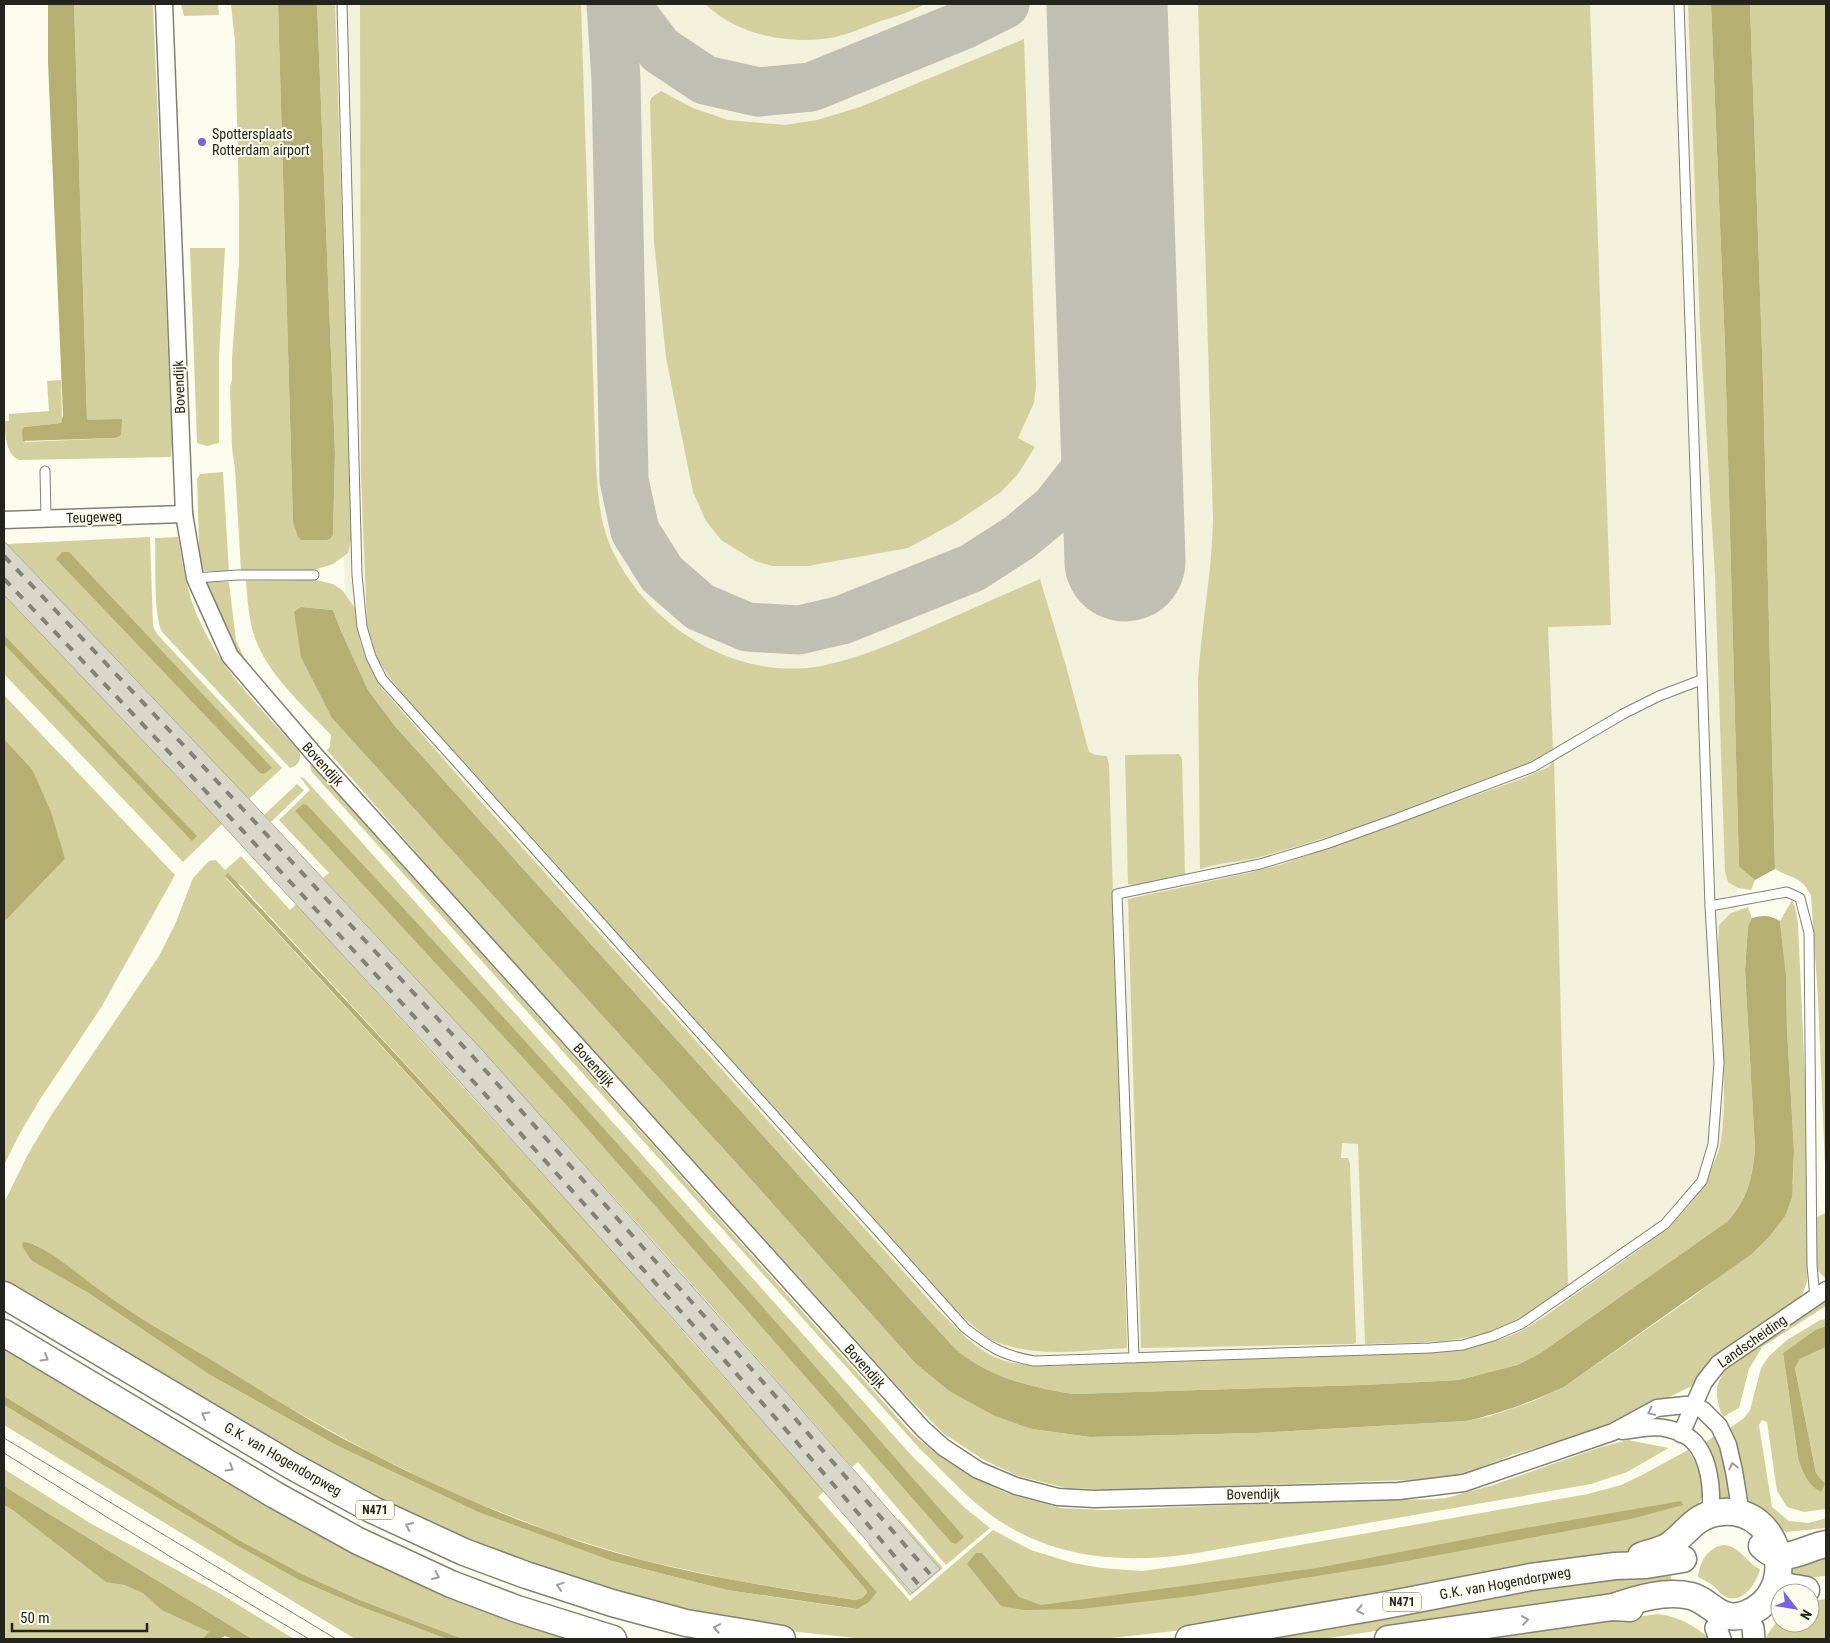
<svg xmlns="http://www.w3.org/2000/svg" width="1830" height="1643" font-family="'Roboto Condensed',sans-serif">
	<rect width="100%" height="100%" fill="#fcfcee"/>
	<polygon fill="#f2f1db" points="328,4 1708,4 1747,1173 1543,1344 1063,1382 973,1350 398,721 346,631"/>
	<g fill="#d4d09e" fill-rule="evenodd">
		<path d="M 74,4 L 153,4 L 172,444 L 171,457 L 19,460 C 5,454 6,435 4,421 L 9,421 L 9,414 L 49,411 L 47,381 L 61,380 L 62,420 L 61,423 L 24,427 L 25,442 L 115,438 L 87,419 Z"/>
		<polygon points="181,4 218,4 219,15 184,16"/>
		<polygon points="231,4 278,4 293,522 301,540 327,540 330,539 333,535 335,453 317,4 335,4 352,534 348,553 333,564 311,571 241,571 235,469 232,448 230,387 232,380 232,358 239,262 239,201 235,42"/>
		<path d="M 360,4 L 581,4 L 596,466 C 598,491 599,517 608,540 C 640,622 733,682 821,666 C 861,658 899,641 935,625 C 970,610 1005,594 1040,579 L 1066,666 L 1089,752 L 1096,755 L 1107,756 L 1109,765 L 1127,1348 C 1084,1350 1033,1359 992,1340 C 981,1334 963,1316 953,1308 L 412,705 L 392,681 L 376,657 L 367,626 L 361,472 Z"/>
		<path d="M 705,4 L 925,4 C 911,12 894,17 878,22 C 860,29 842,37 823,39 C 780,43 737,34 705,4 Z"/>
		<path d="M 1198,4 L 1590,4 L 1611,625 L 1548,627 L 1553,749 L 1531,764 C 1444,797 1356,830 1267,855 C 1245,862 1222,862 1200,869 L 1198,681 C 1201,627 1212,574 1213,519 Z"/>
		<polygon points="1688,4 1711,4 1725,347 1739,867 1755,880 1751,890 1738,888 1728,882 1725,872 1715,576 1700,329"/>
		<path d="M 1750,4 L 1826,4 L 1826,1189 L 1818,999 L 1811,896 C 1802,876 1792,879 1775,869 L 1763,380 Z"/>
		<polygon points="1024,39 1036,386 1034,403 1018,438 1035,447 1018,474 1001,492 956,522 908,548 808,566 772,566 755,561 721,540 706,521 693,492 666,358 654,242 650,101 652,97 661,91 693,108 728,120 785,125 817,120 860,107"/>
		<polygon points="190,248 225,248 219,357 219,443 207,446 197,443"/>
		<polygon points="223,472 229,571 202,571 199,544 197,479 200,474"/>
		<polygon points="150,537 153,626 157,634 282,768 249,799 7,544"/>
		<path d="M 178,537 C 183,568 188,598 202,626 C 224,674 264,711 299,751 C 302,758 299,766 290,768 L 162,632 C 153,614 156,560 155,538 Z"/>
		<path d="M 300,580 L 316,580 L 333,584 L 342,590 L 355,608 L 360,642 L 368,663 L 380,686 L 466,785 L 937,1309 C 955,1326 973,1348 997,1358 C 1012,1365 1030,1365 1046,1366 L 1442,1351 C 1465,1347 1490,1344 1512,1335 C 1536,1325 1557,1307 1579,1292 C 1614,1267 1654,1242 1684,1211 C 1699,1195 1717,1162 1721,1141 C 1729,1085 1719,1022 1717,966 C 1717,953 1719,938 1719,925 L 1731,913 L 1748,907 L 1752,918 L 1748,926 L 1745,970 L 1755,1149 C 1752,1179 1748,1198 1728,1221 L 1539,1354 L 1517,1365 L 1459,1380 L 1362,1385 L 1073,1394 C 1033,1388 992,1378 959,1352 C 947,1341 936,1327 925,1316 L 394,725 L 368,690 L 341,631 L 333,610 L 301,607 L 721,1146 L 915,1363 L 949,1391 L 1032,1429 L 1090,1437 L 1256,1433 L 1466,1421 L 1490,1416 L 1531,1402 L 1564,1387 L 1690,1299 L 1734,1265 L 1753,1253 L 1769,1237 L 1793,1183 L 1794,1150 L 1787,1030 L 1786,975 L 1780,921 L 1792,900 L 1795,906 L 1798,923 L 1807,1122 L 1808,1270 L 1807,1282 L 1803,1293 L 1793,1305 L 1761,1323 L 1710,1359 L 1694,1385 L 1647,1408 L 1583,1434 L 1512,1455 L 1463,1475 L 1439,1479 L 1116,1490 L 1066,1488 L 1018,1476 L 984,1460 L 944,1434 L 900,1389 L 433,872 L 327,750 L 330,747 L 331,735 C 301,703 260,669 251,624 C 248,610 247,595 246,581 Z"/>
		<polygon points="204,581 229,582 236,641 246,661 234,653"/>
		<polygon points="4,595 222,824 183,862 4,674"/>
		<polygon points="4,695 175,875 102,1006 39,1101 19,1135 4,1165 4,922 65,859 32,769 4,739"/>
		<polygon points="1179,754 1182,759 1185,874 1135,885 1128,884 1125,755"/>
		<path d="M 1554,758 L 1568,1285 C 1549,1298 1529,1315 1508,1325 C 1464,1345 1411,1342 1365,1344 L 1358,1144 L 1342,1143 L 1341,1158 L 1348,1158 L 1350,1164 L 1356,1342 L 1354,1344 L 1141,1348 L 1128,899 L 1248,873 L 1283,864 L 1521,779 L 1549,767 Z"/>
		<path d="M 310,765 L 312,765 L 914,1436 L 940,1456 L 967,1474 L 1006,1493 L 1061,1508 L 1105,1510 L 1282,1503 L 1434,1499 L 1446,1498 L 1493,1485 L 1601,1447 L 1628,1440 L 1669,1448 L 1627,1472 L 1591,1484 L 1191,1554 C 1113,1565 1040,1557 978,1505 C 957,1487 939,1467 920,1449 L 311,771 Z"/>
		<path d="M 300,777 L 304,778 L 912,1456 L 964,1507 L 990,1528 L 946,1565 L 858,1462 L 852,1467 C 679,1267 502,1072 323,878 L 329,873 L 279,820 L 310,790 Z"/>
		<polygon points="297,784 304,790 271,822 264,815"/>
		<path d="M 241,856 L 290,910 L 296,904 L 598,1235 L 824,1491 L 818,1497 L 910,1601 L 993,1530 L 1031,1550 L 1073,1563 L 1102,1568 L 1142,1571 L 1193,1564 L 1588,1494 L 1621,1485 L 1642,1475 L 1688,1450 L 1705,1478 L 1702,1498 L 1693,1513 L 1648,1548 L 1211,1627 L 1102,1639 L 865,1639 L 770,1629 L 706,1617 L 506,1559 L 357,1491 L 4,1283 L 4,1203 L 27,1156 L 52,1114 L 159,956 L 176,922 L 193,878 L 209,861 L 216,860 L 225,870 ZM 225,877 L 242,886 L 491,1157 L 681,1368 L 877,1592 L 856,1609 L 727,1590 L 612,1561 L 478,1512 L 338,1446 L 210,1375 L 87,1292 L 32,1243 L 47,1252 L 121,1306 L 288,1407 L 367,1451 L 456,1495 L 557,1534 L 642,1560 L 737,1581 L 855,1600 L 862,1598 L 867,1593 L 866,1590 C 657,1348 443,1111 225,877 Z"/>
		<polygon points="1826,1213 1826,1279 1818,1271 1816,1264 1814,1218"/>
		<path d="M 1826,1300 L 1826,1306 L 1762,1347 L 1749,1369 L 1739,1408 L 1723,1417 C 1713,1392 1714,1382 1733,1362 Z"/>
		<polygon points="1826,1319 1826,1326 1815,1330 1783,1353 1798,1458 1825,1484 1816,1473 1795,1368 1800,1359 1826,1347 1826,1509 1804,1512 1787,1507 1777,1491 1767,1422 1762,1420 1759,1425 1772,1507 1789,1521 1809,1523 1826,1518 1826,1528 1786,1532 1754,1510 1746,1495 1730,1428 1744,1418 1750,1410 1761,1368 1769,1356 1787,1340 1820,1320"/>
		<polygon points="4,1346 194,1461 581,1639 463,1639 360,1600 302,1574 239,1540 4,1396"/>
		<polygon points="4,1405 236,1545 299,1580 359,1606 447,1639 355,1639 4,1425"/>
		<polygon points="1715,1435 1727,1463 1735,1503 1720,1503 1715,1471 1704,1444"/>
		<polygon points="4,1469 90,1523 219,1593 294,1639 252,1639 4,1486"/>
		<polygon points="4,1505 197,1626 209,1632 218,1639 4,1639"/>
		<polygon points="899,1519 943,1568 910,1596 868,1545 870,1544 911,1593 940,1569 898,1520"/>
		<path d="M 1723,1545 C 1741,1546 1745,1562 1760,1569 C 1757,1584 1741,1606 1724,1596 C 1720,1594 1718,1590 1715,1587 C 1710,1583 1704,1580 1698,1577 C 1700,1562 1707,1548 1723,1545 Z"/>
		<polygon points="1826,1556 1826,1576 1787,1580 1788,1561"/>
		<polygon points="1671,1569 1671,1587 1322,1639 1266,1639 1544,1589"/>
		<polygon points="1826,1599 1826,1639 1766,1639 1767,1635 1780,1617 1780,1623 1810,1623 1810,1601"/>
		<path d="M 1658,1614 C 1679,1617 1694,1625 1710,1639 L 1474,1639 Z"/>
	</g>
	<g fill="#b5b072">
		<polygon points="48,4 74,4 87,419 89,420 122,419 121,435 115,438 23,441 22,430 24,427 61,423 63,415 48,62"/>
		<polygon points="278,4 317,4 335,453 333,535 330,539 327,540 301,540 298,537 293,522"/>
		<polygon points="1711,4 1750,4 1763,380 1775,869 1755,880 1739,867 1725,347"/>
		<polygon points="62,552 69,552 272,768 264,774 260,773 56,559"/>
		<path d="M 301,607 L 333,610 L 341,631 L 368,690 L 394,725 L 925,1316 C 936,1327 947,1341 959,1352 C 992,1378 1033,1388 1073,1394 L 1362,1385 L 1459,1380 L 1517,1365 L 1539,1354 L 1728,1221 C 1748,1198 1752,1179 1755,1149 L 1745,970 L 1748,926 L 1752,918 C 1763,915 1770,915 1780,921 L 1786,975 L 1787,1030 L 1794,1150 L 1792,1197 L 1785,1216 L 1769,1237 L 1753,1253 L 1564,1387 C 1531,1402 1502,1413 1466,1421 L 1256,1433 L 1090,1437 L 1032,1429 L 995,1416 L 949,1391 L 915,1363 L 721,1146 L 332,718 L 301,657 L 294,612 Z"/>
		<polygon points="4,635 197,836 192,841 4,644"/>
		<polygon points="4,739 32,769 51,812 65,859 4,922"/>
		<path d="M 303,804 L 307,805 C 532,1044 749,1290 964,1537 L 956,1544 L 951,1542 L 563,1101 L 295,811 Z"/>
		<path d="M 228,873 L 491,1157 L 681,1368 L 877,1592 L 869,1602 L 857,1609 L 727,1590 L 612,1561 L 478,1512 L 338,1446 L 210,1375 L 87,1292 L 31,1260 L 22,1246 L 23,1242 C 43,1243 80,1276 97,1288 C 135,1317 177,1339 218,1364 C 267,1394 317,1426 369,1452 C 456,1497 547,1535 642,1560 C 712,1578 784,1589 855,1600 L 862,1598 L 867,1593 L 866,1590 C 657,1347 443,1111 225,876 Z"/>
		<path d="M 1826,1326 L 1826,1347 L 1800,1359 L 1795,1368 L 1816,1473 L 1825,1484 L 1821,1492 C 1807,1485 1803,1472 1798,1458 L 1783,1353 L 1815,1330 Z"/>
		<polygon points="4,1396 239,1540 302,1574 360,1600 463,1639 447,1639 359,1606 299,1580 236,1545 4,1405"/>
		<polygon points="4,1486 252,1639 233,1639 225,1636 219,1639 203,1639 209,1632 162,1610 143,1593 125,1585 106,1582 14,1511 4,1505"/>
		<polygon points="1681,1501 1683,1505 1631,1519 1385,1565 1192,1596 1081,1609 1024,1610 1001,1606 967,1564 976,1553 982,1553 1019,1597 1041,1605 1317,1568 1514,1530"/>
	</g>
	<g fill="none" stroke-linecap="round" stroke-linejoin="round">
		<g stroke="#bfbfb4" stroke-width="49">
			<polyline points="611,4 616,80 624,480 635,531 662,574 700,607 747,627 799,630 842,620 972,568 1020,537 1055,508 1085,470 1104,422 1118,335"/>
			<polyline points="625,4 660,50 705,80 758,92 811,87 963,25 1005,4"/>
		</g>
		<polyline stroke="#bfbfb4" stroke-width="121" points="1107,4 1125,561"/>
	</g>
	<polygon fill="#d8d7c9" stroke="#abaa9d" points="4,541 249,799 484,1052 787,1393 940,1569 912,1593 692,1340 458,1080 208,809 4,595"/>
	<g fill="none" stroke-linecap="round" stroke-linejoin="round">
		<defs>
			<g id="service">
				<path d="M 342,4 L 357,575 L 362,627 L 371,657 L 382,679 L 965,1328 C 991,1348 1002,1355 1034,1361 L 1430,1348 L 1463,1345 L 1493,1336 L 1521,1324 L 1665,1224 L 1702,1181 L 1713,1144 L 1719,1063 L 1710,906"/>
				<polyline points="1679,4 1710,906 1787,892 1800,898 1809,933 1812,1265 1815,1298"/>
				<polyline points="45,471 46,519"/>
				<polyline points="195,578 238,575 314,575"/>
				<polyline points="1134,1358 1117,894 1260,864 1326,844 1393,820 1533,767 1623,714 1659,696 1701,680"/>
			</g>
			<g id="minor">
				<polyline points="164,4 184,514 195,578 230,656 314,754 923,1429 943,1447 978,1470 1016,1486 1058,1497 1094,1499 1399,1491 1464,1483 1613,1432 1657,1408 1685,1405 1693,1405 1703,1410 1719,1426 1728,1445 1734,1471 1741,1514"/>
				<polyline points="4,520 184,514"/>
				<path d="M 1622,1431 C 1637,1429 1654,1425 1669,1429 C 1677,1431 1687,1435 1693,1441 C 1710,1458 1713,1492 1710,1514"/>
				<polyline points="1681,1434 1704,1382 1719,1363 1826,1290"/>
			</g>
			<g id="tertiary">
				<polyline points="1716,1628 1720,1639"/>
				<polyline points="1753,1628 1754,1639"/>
			</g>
			<g id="primary">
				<polyline points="4,1295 292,1466 373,1510 464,1552 526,1575 612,1603 686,1623 782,1639"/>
				<polyline points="4,1333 275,1495 358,1541 451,1584 517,1609 613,1639"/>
				<path d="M 1762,1546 C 1783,1567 1803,1548 1826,1544"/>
				<polyline points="1773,1591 1789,1587 1806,1590"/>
				<path d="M 1613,1607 C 1637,1599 1665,1590 1691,1596 C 1711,1601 1720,1624 1746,1614 C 1801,1593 1781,1508 1723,1512 C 1695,1514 1689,1531 1670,1545 C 1661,1551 1651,1552 1641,1556"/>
				<polyline points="1189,1639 1381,1606 1531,1577 1615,1566 1646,1565 1683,1559"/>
				<polyline points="1388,1639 1613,1607 1630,1608"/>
			</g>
		</defs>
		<use href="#service" stroke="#818073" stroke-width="11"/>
		<use href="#minor" stroke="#818073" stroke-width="19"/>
		<use href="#tertiary" stroke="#818073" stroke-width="24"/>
		<use href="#primary" stroke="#818073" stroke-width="29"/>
		<use href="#service" stroke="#fff" stroke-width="9"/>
		<use href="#minor" stroke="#fff" stroke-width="16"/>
		<use href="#tertiary" stroke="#fff" stroke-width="21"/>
		<use href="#primary" stroke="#fff" stroke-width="26"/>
		<g stroke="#828279" stroke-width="1">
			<polyline points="4,1438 336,1639"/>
			<polyline points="4,1453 174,1559 309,1639"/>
		</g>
		<g stroke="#828279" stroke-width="4" stroke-dasharray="9 9" stroke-linecap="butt">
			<polyline points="4,556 187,749 476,1060 779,1400 930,1574"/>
			<path d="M 4,579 C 192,774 376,973 557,1174 C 679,1309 801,1444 918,1584"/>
		</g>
	</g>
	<defs><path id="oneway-chevron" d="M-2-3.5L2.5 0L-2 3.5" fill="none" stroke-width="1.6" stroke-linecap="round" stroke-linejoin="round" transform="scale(1.25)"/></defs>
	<g stroke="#9c9c9a">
		<use href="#oneway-chevron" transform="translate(45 1358) rotate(31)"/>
		<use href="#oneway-chevron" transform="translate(1651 1412) rotate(154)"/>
		<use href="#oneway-chevron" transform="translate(205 1415) rotate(-150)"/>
		<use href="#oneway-chevron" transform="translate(1733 1466) rotate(-103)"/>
		<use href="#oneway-chevron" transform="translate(230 1468) rotate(31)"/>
		<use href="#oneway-chevron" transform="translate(409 1526) rotate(-155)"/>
		<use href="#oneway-chevron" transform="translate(436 1576) rotate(25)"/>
		<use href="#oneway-chevron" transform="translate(560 1586) rotate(-162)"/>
		<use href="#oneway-chevron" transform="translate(1360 1610) rotate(170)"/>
		<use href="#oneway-chevron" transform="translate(1525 1620) rotate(-8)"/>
		<use href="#oneway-chevron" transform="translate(717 1628) rotate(-170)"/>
	</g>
	<circle fill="#7964df" stroke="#fcfcee" stroke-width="2" cx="202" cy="142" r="5"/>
	<g text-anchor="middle" stroke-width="4" stroke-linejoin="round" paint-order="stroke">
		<g fill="#fcfcee" stroke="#65655d" stroke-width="1">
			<rect x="356" y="1500.5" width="38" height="19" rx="4"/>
			<rect x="1383" y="1592.5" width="38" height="19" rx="4"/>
		</g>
		<g font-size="12" font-weight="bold" fill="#24241f">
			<text x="375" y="1514">N471</text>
			<text x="1402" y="1606">N471</text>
		</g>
		<g font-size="14" fill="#24241f" stroke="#fcfcee" text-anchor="start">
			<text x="212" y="139">Spottersplaats<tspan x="212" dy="16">Rotterdam airport</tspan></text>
		</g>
		<g font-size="14" fill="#24241f" stroke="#fcfcee">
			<text transform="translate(179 387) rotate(-92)" y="5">Bovendijk</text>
			<text transform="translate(94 517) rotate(-2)" y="5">Teugeweg</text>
			<text transform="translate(323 764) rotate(48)" y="5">Bovendijk</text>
			<text transform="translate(594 1065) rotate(48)" y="5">Bovendijk</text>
			<text transform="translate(1752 1341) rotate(-35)" y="5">Landscheiding</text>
			<text transform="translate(865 1366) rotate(48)" y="5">Bovendijk</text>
			<text transform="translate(283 1459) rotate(30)" y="5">G.K. van Hogendorpweg</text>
			<text transform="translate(1253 1494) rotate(-1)" y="5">Bovendijk</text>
			<text transform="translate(1505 1583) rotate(-10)" y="5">G.K. van Hogendorpweg</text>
		</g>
	</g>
	<rect width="1830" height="1643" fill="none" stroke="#24241f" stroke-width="10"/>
	<g transform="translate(1795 1608) rotate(121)"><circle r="24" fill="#fcfcee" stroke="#a6a69b"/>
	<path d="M0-4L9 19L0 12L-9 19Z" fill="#7964df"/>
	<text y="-8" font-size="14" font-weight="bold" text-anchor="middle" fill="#24241f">N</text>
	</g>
	<path d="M12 1623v8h135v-8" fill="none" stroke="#24241f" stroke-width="2.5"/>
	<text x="20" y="1623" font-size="15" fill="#24241f" stroke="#fcfcee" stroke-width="4" paint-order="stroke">50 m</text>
</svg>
